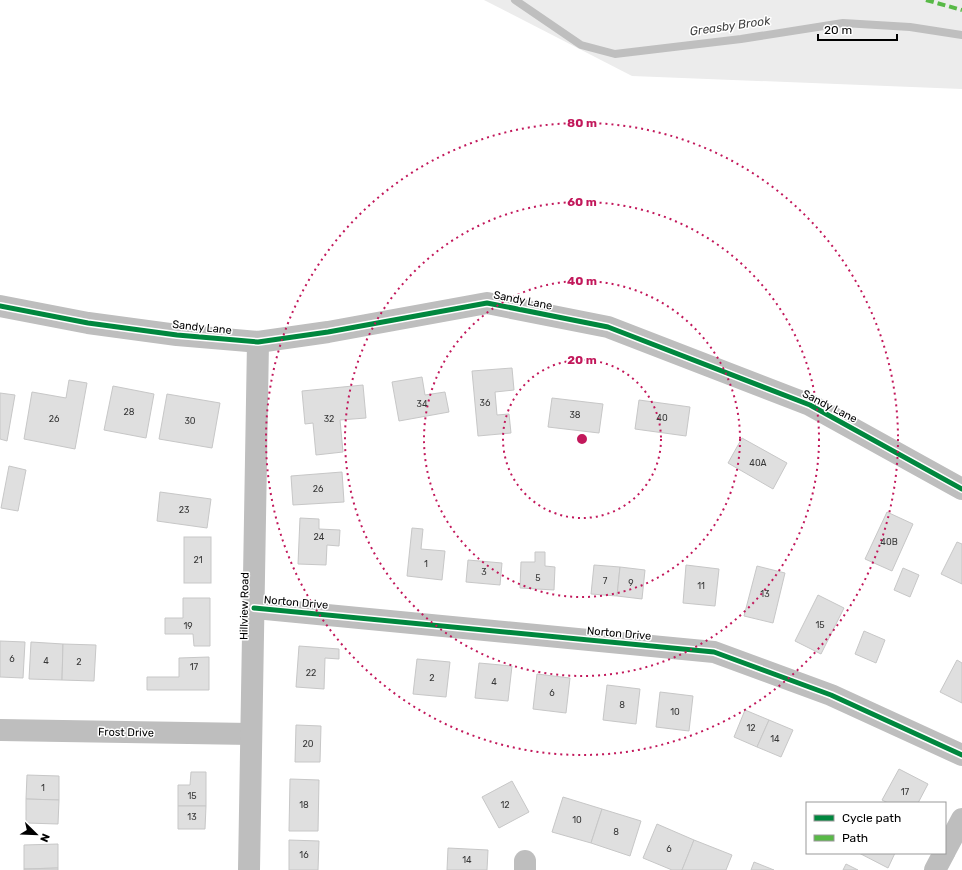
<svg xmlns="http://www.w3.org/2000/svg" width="962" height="870" font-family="Rubik,sans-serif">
	<rect width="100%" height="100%" fill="#fff"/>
	<polygon fill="#ececec" points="484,0 962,0 962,89 632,76"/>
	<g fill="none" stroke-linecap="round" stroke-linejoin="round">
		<polyline stroke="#bfbfbf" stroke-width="8" points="515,0 581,45 615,54 741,39 843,23 910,27 962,35"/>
	</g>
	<g fill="#dfdfdf" stroke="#c7c7c7">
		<polygon points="512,368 514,390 495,392 497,415 509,414 511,433 478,436 472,371"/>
		<polygon points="422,377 425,395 445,392 449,412 399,421 392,382"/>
		<polygon points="69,380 87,383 75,449 24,439 32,392 66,398"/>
		<polygon points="363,385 366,418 340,420 343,452 316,455 313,423 305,424 302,391"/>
		<polygon points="113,386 154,394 146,438 104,430"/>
		<polygon points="0,393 15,395 7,441 0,439"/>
		<polygon points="167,394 220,403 212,448 159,439"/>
		<polygon points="552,398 603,404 599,433 548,427"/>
		<polygon points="639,400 690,407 686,436 635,429"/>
		<polygon points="742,438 787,463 773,489 728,463"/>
		<polygon points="9,466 26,470 18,511 1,508"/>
		<polygon points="342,472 344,502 293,505 291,476"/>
		<polygon points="160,492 211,499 207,528 157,521"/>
		<polygon points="887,512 913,524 892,571 865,559"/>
		<polygon points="300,518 319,519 319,529 340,530 339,546 327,545 326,565 298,564"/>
		<polygon points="412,528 423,529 421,549 445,551 442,580 407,576"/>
		<rect x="184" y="537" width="27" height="46"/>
		<polygon points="957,542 962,544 962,584 941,574"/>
		<polygon points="535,552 545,552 545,566 555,567 554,590 520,588 521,562 535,562"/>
		<polygon points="468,560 502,563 500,585 466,582"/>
		<polygon points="594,565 620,567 617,596 591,594"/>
		<polygon points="686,565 719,569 715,606 683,603"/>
		<polygon points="757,566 785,573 773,623 744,616"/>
		<polygon points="620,567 645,570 642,599 617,596"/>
		<polygon points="903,568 919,575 910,597 894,590"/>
		<polygon points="818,595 844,608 821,654 795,641"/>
		<polygon points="183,598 210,598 210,646 194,646 193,634 165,634 165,618 183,618"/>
		<polygon points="864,631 885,640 876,663 855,654"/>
		<polygon points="0,641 25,642 23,678 0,677"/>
		<polygon points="31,642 63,644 62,680 29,679"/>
		<polygon points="63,644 96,645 94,681 62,680"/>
		<polygon points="299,646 339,649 339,659 325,658 324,689 296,687"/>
		<polygon points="209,657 209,690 147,690 147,677 179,677 179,658"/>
		<polygon points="417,659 450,662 446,697 413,694"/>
		<polygon points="957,660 962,663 962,703 940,692"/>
		<polygon points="479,663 512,666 508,701 475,698"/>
		<polygon points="537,674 570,678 566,713 533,709"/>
		<polygon points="607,685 640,689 636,724 603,720"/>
		<polygon points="660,692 693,696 689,731 656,727"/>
		<polygon points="745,710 769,720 757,747 734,737"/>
		<polygon points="769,720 793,730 781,757 757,747"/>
		<polygon points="296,725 321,726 320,762 295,762"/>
		<polygon points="899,769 928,784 918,803 888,803 882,800"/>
		<polygon points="191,772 206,772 206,806 178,806 178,785 190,785"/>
		<polygon points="27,775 59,776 59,800 26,799"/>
		<polygon points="290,779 319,780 318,831 289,831"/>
		<polygon points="512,781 529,812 499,828 482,797"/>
		<polygon points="563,797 602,809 591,843 552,832"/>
		<polygon points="26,799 59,800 58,824 26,823"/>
		<polygon points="178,806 206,806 205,829 178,829"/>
		<polygon points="602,809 641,821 630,856 591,843"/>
		<polygon points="657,824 694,840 682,870 672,870 643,858"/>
		<polygon points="289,840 319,841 318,870 289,870"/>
		<polygon points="694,840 732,855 726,870 682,870"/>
		<polygon points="58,844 58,868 24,869 24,845"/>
		<polygon points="448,848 488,850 487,870 447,870"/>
		<polygon points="859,853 895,853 888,868"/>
		<polygon points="754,862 774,870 751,870"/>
		<polygon points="846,864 858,870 843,870"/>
		<polygon points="58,868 58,870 24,870 24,869"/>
	</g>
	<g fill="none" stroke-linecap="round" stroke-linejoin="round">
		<g stroke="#bebebe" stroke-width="22">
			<polyline points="0,306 88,323 177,335 258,342 328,332 487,303 608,327 810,405 962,489"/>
			<polyline points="254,608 714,652 831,695 962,755"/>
			<polyline points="0,730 251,734"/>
			<polyline points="945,851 962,819"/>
			<polyline points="249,870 258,342"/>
			<polyline points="525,870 525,861"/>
			<polyline points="935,870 944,853"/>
		</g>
		<polyline stroke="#58b947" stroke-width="4" stroke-dasharray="8 4" stroke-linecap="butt" points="926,0 962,10"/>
		<defs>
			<g id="cycleway">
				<polyline points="0,306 88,323 177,335 258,342 328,332 487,303 608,327 810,405 962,489"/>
				<polyline points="254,608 714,652 831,695 962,755"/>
			</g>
		</defs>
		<use href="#cycleway" stroke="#fff" stroke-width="8"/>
		<use href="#cycleway" stroke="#00873e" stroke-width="5"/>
	</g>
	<g fill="none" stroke="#c2185b" stroke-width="2" stroke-dasharray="2 4">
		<circle cx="582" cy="439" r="79"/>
		<circle cx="582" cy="439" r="158"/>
		<circle cx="582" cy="439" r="237"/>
		<circle cx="582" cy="439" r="316"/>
	</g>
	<g text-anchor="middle" stroke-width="3" stroke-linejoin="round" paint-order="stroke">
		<g font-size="9" fill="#383838">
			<text x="485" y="406">36</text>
			<text x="422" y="407">34</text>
			<text x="129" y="415">28</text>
			<text x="575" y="418">38</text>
			<text x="662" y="421">40</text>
			<text x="54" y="422">26</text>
			<text x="329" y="422">32</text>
			<text x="190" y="424">30</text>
			<text x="758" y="466">40A</text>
			<text x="318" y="492">26</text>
			<text x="184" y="513">23</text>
			<text x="319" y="540">24</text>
			<text x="889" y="545">40B</text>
			<text x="198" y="563">21</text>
			<text x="426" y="567">1</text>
			<text x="484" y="575">3</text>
			<text x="538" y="581">5</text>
			<text x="605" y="584">7</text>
			<text x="631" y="586">9</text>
			<text x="701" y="589">11</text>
			<text x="765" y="597">13</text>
			<text x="820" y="628">15</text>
			<text x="188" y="629">19</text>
			<text x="12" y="662">6</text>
			<text x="46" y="664">4</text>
			<text x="79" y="665">2</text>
			<text x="194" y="670">17</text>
			<text x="311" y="676">22</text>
			<text x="432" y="681">2</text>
			<text x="494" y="685">4</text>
			<text x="552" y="696">6</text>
			<text x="622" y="708">8</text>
			<text x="675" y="715">10</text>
			<text x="751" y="731">12</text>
			<text x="775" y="742">14</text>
			<text x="308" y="747">20</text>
			<text x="43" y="791">1</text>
			<text x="905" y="795">17</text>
			<text x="192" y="799">15</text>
			<text x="304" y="808">18</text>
			<text x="505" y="808">12</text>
			<text x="192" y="820">13</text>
			<text x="577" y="823">10</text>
			<text x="616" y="835">8</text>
			<text x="669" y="852">6</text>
			<text x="304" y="858">16</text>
			<text x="467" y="863">14</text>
		</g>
		<g font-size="11" fill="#000" stroke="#fff">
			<text transform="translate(523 300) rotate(11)" y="4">Sandy Lane</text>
			<text transform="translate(202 327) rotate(6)" y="4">Sandy Lane</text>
			<text transform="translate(830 406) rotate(27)" y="4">Sandy Lane</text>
			<text transform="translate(296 602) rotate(5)" y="4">Norton Drive</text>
			<text transform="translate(244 606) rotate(-89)" y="4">Hillview Road</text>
			<text transform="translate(619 633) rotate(5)" y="4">Norton Drive</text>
			<text transform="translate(126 732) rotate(1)" y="4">Frost Drive</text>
		</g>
		<g font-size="12" font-style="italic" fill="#444" stroke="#fff">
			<text transform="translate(730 26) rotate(-8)" y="4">Greasby Brook</text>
		</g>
	</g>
	<circle cx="582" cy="439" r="6" fill="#c2185b" stroke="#fff" stroke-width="2"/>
	<g font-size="12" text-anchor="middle" font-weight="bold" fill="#c2185b" stroke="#fff" stroke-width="3" stroke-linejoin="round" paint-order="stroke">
		<text x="582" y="127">80 m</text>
		<text x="582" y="206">60 m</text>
		<text x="582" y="285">40 m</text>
		<text x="582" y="364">20 m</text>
	</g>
	<rect x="806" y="802" width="140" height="52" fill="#ffffff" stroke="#999999"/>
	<rect x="814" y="815" width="20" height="6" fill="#00873e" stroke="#999999"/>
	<text x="842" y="822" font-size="12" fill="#000000">Cycle path</text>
	<rect x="814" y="835" width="20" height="6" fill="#58b947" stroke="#999999"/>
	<text x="842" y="842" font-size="12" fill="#000000">Path</text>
	<g transform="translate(36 834) rotate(113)" stroke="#ffffff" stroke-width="3" paint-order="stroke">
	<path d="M0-3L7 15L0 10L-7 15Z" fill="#000000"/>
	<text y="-6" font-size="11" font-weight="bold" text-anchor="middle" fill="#000000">N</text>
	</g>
	<path d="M818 34v6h79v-6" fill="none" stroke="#000000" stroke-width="2"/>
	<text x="824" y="34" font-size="12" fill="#000000" stroke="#ffffff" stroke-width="3" paint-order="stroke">20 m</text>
</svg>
